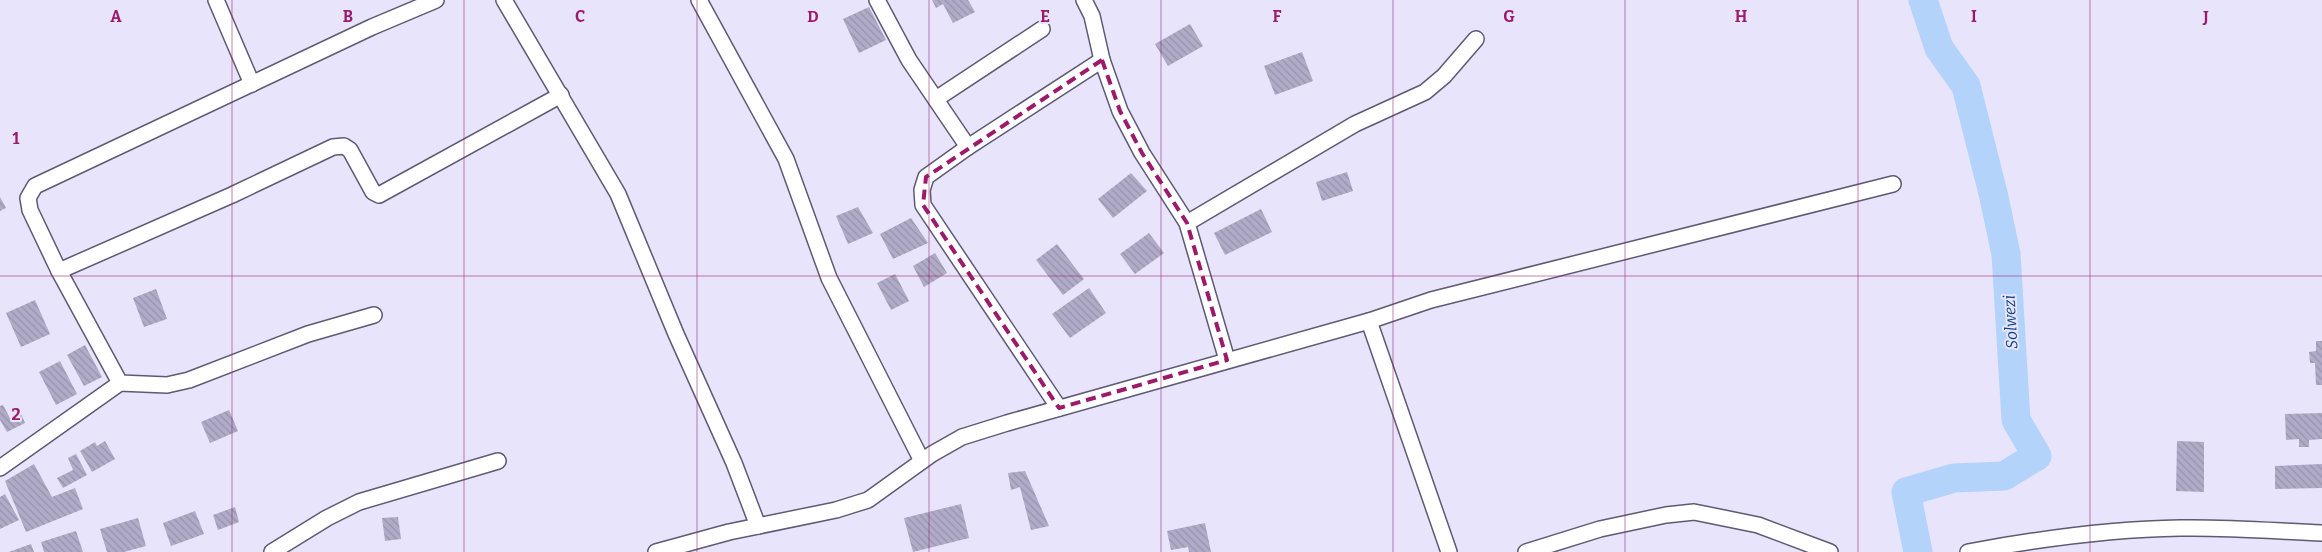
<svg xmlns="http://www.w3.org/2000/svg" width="2322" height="552" font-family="Bitter,serif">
	<defs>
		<pattern id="building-back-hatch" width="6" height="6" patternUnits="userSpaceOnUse" patternTransform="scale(1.25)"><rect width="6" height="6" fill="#b0acc8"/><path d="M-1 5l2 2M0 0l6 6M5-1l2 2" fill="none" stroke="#9693ab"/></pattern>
	</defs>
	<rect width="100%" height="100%" fill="#e7e4fc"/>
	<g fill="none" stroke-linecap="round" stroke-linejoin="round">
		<polyline stroke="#b3d3fa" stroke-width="29" points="1918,552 1906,492 1954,478 2004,476 2037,456 2016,420 2006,254 1993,193 1966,86 1939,48 1923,0"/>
	</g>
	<g fill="url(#building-back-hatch)">
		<polygon points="932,0 968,0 975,12 953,23 943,4 936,8"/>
		<polygon points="869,7 886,40 859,53 843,19"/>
		<polygon points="1190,24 1203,46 1168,66 1155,44"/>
		<polygon points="1302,52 1313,81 1275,95 1264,66"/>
		<polygon points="1347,172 1353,191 1322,201 1316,182"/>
		<polygon points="1131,173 1147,191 1113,218 1098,199"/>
		<polygon points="0,197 6,208 0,211"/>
		<polygon points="858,207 873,233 848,244 836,216"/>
		<polygon points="1261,209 1272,232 1225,255 1214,233"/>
		<polygon points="911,218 928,243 893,259 880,234"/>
		<polygon points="1149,233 1164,253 1135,274 1120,254"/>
		<polygon points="1057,244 1084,279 1063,295 1036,260"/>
		<polygon points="935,253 947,273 924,287 913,266"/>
		<polygon points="895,274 909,301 891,310 877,283"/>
		<polygon points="1089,288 1106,313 1070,338 1052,314"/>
		<polygon points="156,289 167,319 144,327 133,298"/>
		<polygon points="35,300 50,334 21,347 6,313"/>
		<polygon points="2316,341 2322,341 2322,385 2316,385 2315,363 2310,363 2309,352 2316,351"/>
		<polygon points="85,345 102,377 84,386 67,355"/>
		<polygon points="60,361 77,394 56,405 39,372"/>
		<polygon points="3,405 11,420 21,414 25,423 7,432 0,420 0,406"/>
		<polygon points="229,410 238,431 210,443 201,422"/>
		<polygon points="2322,413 2322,439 2309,440 2309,447 2299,447 2299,439 2286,440 2285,414"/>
		<polygon points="105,441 115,459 92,472 80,451 95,442 97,446"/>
		<polygon points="2177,441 2204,442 2204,492 2176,491"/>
		<polygon points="76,454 87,475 63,488 57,478 73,470 68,458"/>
		<polygon points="34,464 52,497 75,488 83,509 26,532 5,481"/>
		<polygon points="2322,464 2322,488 2275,489 2275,466"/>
		<polygon points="1025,471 1049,526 1031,530 1020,487 1011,490 1008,473"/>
		<polygon points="5,494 19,520 0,529 0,497"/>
		<polygon points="961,504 969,538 913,552 904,518"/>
		<polygon points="235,507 239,522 218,530 213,515"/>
		<polygon points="195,511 204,534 171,546 163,523"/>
		<polygon points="398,517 401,539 385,541 382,518"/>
		<polygon points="138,518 146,546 124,552 107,552 100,529"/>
		<polygon points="1205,523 1211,552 1189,552 1188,547 1171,550 1167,531"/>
		<polygon points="76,531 83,552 44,552 41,542"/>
		<polygon points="31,544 34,552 9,552"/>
	</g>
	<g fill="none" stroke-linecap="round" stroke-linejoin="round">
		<defs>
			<g id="minor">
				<polyline points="216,0 252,84"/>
				<polyline points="504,0 618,194 676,334 734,463 758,526"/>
				<polyline points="699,0 786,159 829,278 922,461"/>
				<polyline points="877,0 909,60 968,147"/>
				<polyline points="1084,0 1092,16 1102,60 1120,111 1142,153 1187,223 1227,360"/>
				<polyline points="936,99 1042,29"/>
				<polyline points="1187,223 1355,124 1425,92 1444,76 1476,39"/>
				<polyline points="59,271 232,195 333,147 344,146 350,150 373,192 379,195 561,95"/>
				<polyline points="374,315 308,334 189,380 167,385 120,383 59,271 30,210 28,198 35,186 372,27 436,0"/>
				<polyline points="1369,321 1449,552"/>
				<polyline points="1059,408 923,205 922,190 926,177 968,147 1102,60"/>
				<polyline points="0,468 120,383"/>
				<polyline points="272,552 327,518 359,502 498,461"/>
				<polyline points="656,552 729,532 836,510 868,500 932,454 962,437 1007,423 1369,321 1431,300 1893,184"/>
				<polyline points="1526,552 1600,529 1666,515 1694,512 1758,525 1830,552"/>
				<path d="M 1968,552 C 2038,539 2109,529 2180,528 C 2228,527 2275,531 2322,533"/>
			</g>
		</defs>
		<use href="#minor" stroke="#5e5a74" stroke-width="18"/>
		<use href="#minor" stroke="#fff" stroke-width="15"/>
	</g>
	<path fill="none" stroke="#9d196a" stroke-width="4" stroke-dasharray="10 6" stroke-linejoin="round" d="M 1102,60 L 1120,111 L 1142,153 L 1187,223 L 1227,360 L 1059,408 L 923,205 L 926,177 Z"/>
	<path fill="none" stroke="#9d196a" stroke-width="1" stroke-opacity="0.55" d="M 232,0 L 232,552M 464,0 L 464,552M 697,0 L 697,552M 929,0 L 929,552M 1161,0 L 1161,552M 1393,0 L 1393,552M 1625,0 L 1625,552M 1858,0 L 1858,552M 2090,0 L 2090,552M 0,276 L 2322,276"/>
	<g text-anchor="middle" stroke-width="4" stroke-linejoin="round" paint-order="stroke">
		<g font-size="16" font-style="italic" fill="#0f457f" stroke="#e7e4fc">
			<text transform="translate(2010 322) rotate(-93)" y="6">Solwezi</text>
		</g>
	</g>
	<g font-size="16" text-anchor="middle" font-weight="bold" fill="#9d196a" stroke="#e7e4fc" stroke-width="4" stroke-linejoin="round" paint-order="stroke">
		<text x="116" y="22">A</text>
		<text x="348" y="22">B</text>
		<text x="580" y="22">C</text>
		<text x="813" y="22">D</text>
		<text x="1045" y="22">E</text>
		<text x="1277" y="22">F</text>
		<text x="1509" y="22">G</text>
		<text x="1741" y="22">H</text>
		<text x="1974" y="22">I</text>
		<text x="2206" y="22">J</text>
		<text x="16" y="144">1</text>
		<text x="16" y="420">2</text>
	</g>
</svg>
